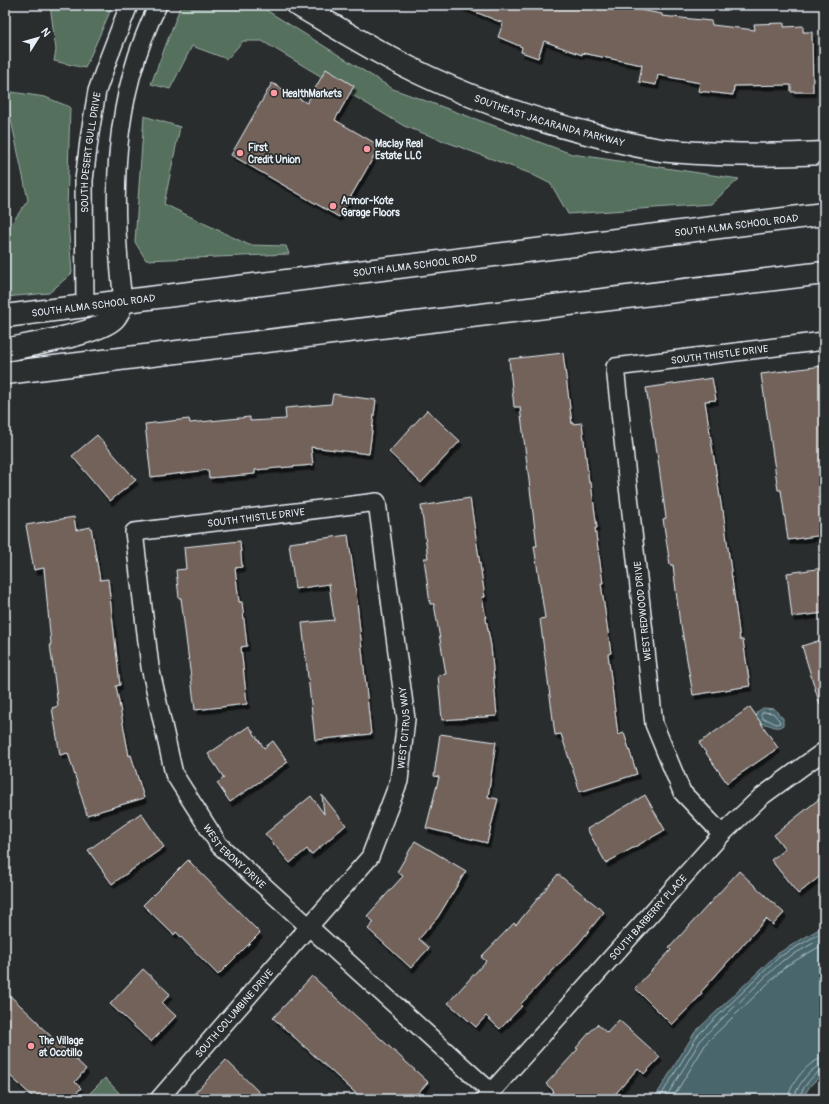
<svg xmlns="http://www.w3.org/2000/svg" width="829" height="1104" font-family="Pangolin,sans-serif">
	<defs>
		<filter id="shadow"><feDropShadow dx="2.5" dy="4.5" stdDeviation="0" flood-color="#0009"/></filter>
	</defs>
	<rect width="100%" height="100%" fill="#2a2d2e"/>
	<filter id="ink" filterUnits="userSpaceOnUse"><feTurbulence type="fractalNoise" baseFrequency=".025" numOctaves="2"/><feDisplacementMap in="SourceGraphic" scale="8" xChannelSelector="R" yChannelSelector="G"/><feConvolveMatrix kernelMatrix="1 2 1 2 8 2 1 2 1" color-interpolation-filters="sRGB"/></filter>
	<g filter="url(#ink)">
		<g fill="#556f5d" stroke="#9eb0aa">
			<polygon points="50,5 113,5 85,68 54,61 56,50"/>
			<polygon points="181,5 258,5 393,89 572,154 739,179 711,204 568,214 551,184 529,173 404,126 262,41 243,41 227,59 192,46 170,89 151,84"/>
			<polygon points="5,91 45,97 70,107 67,209 72,273 49,293 5,297 5,233 28,200"/>
			<polygon points="144,116 180,127 164,204 249,245 286,246 289,254 146,260 135,242"/>
			<polygon points="105,1078 124,1098 123,1099 84,1099"/>
		</g>
		<g fill="#49666c" stroke="#899ea4">
			<path d="M 763,708 L 775,709 L 779,715 L 783,718 L 783,725 C 776,731 770,723 762,724 C 757,720 756,718 757,712 Z"/>
			<polygon points="824,926 824,1072 810,1086 802,1099 654,1099 695,1032 777,954"/>
		</g>
		<g fill="none" stroke-linecap="round" stroke-linejoin="round">
			<g stroke="#a8b9c0" stroke-width="1">
				<polygon points="763,712 773,713 779,720 780,723 776,724 768,720 763,719 761,716"/>
				<polyline points="659,1099 698,1035 779,957 824,931"/>
				<polyline points="665,1099 702,1038 782,961 824,937"/>
				<polyline points="672,1099 707,1042 786,966 824,944"/>
				<path d="M 788,1099 C 789,1085 809,1059 824,1058"/>
				<path d="M 794,1099 C 795,1088 812,1065 824,1064"/>
				<path d="M 799,1099 C 800,1090 815,1071 824,1069"/>
			</g>
		</g>
		<g fill="#72625a" stroke="#e8f1f8" filter="url(#shadow)">
			<polygon points="460,5 612,5 662,14 662,16 711,21 712,25 755,30 754,24 784,23 784,27 803,26 803,32 812,32 813,92 791,92 791,85 734,86 733,95 698,91 700,83 658,75 656,85 639,82 642,65 582,53 582,55 544,41 538,58 521,52 522,47 498,37 503,23 460,6"/>
			<polygon points="326,69 354,86 335,120 380,146 339,217 231,155 272,83 307,103"/>
			<polygon points="563,353 572,424 582,423 589,483 591,483 597,528 595,528 603,583 601,583 611,653 608,654 618,735 624,733 637,774 580,792 561,734 555,735 540,619 545,618 534,546 537,546 520,407 514,407 509,359"/>
			<polygon points="822,366 824,378 824,535 788,540 781,490 778,490 761,374"/>
			<polygon points="712,378 716,400 705,401 722,510 723,510 740,640 743,640 750,686 693,695 681,625 680,625 673,565 670,565 663,519 666,518 655,438 654,438 646,388"/>
			<polygon points="333,394 376,400 369,454 311,447 313,465 255,470 255,474 209,478 208,470 151,477 145,424 189,419 190,423 250,417 250,421 286,419 285,408 331,404"/>
			<polygon points="427,410 460,441 421,483 389,452"/>
			<polygon points="97,435 136,480 110,501 72,456"/>
			<polygon points="470,498 485,597 482,597 491,646 497,716 442,720 438,675 446,674 434,604 430,604 424,558 428,558 421,506"/>
			<polygon points="74,517 76,530 91,527 100,580 108,579 120,685 116,686 129,756 131,755 144,798 87,815 68,753 60,755 52,708 58,706 50,644 51,644 44,568 34,570 26,525"/>
			<polygon points="348,535 355,583 371,734 315,740 302,623 334,620 329,584 295,589 289,543"/>
			<polygon points="240,541 242,567 235,568 239,602 242,602 247,646 241,647 247,704 195,710 181,598 179,598 176,570 186,569 184,547"/>
			<polygon points="824,568 824,613 792,617 787,573"/>
			<polygon points="824,639 824,704 820,705 802,646"/>
			<polygon points="750,707 778,748 727,783 699,743"/>
			<polygon points="249,726 264,748 273,741 288,762 230,802 217,783 224,778 208,754"/>
			<polygon points="440,734 496,742 488,797 498,799 487,843 426,828 439,777 434,776"/>
			<polygon points="322,795 346,825 311,855 307,849 290,863 265,834 311,796 324,814"/>
			<polygon points="645,795 665,830 606,863 587,829"/>
			<polygon points="824,795 824,873 798,894 771,860 785,849 774,835"/>
			<polygon points="141,813 164,847 112,884 88,850"/>
			<polygon points="415,841 466,871 438,917 419,939 429,948 411,968 368,929 374,922 367,916 403,876 397,872"/>
			<polygon points="188,860 260,933 218,975 176,932 174,935 143,905"/>
			<polygon points="739,871 784,913 773,925 766,919 701,992 702,994 672,1025 635,988 671,950 669,948"/>
			<polygon points="558,874 604,912 579,943 520,1005 522,1006 500,1029 486,1016 476,1027 448,1003 486,961 481,957 514,923 516,925"/>
			<polygon points="143,969 170,994 162,1003 176,1016 151,1042 110,1004"/>
			<polygon points="312,976 428,1082 413,1099 362,1099 273,1018"/>
			<polygon points="5,991 39,1023 38,1024 86,1069 75,1082 81,1088 71,1099 35,1099 5,1071"/>
			<polygon points="619,1020 660,1057 644,1074 638,1068 611,1099 547,1099 554,1091 546,1084 578,1049 576,1048 597,1024 607,1033"/>
			<polygon points="226,1060 266,1099 189,1099"/>
		</g>
		<g fill="none" stroke-linecap="round" stroke-linejoin="round">
			<defs>
				<g id="street">
					<path d="M 123,302 C 111,200 111,99 158,5"/>
					<path id="s1" d="M 85,307 L 84,180 L 90,133 L 97,91 L 109,57 L 129,5"/>
					<path id="s2" d="M 722,834 L 682,792 L 654,724 L 615,367 L 824,341"/>
					<path id="s3" d="M 159,1099 L 299,938 L 370,857 L 399,781 L 406,719 L 377,502 L 134,532 L 150,667 L 174,774 L 219,845 L 491,1092"/>
					<path id="s4" d="M 485,1099 L 722,834 L 761,797 L 824,751"/>
				</g>
				<g id="secondary">
					<path id="s5" d="M 298,5 C 341,30 384,57 430,78 C 484,103 541,122 599,136 C 622,142 646,149 670,151 C 720,155 774,156 824,153"/>
					<path id="s6" d="M 5,316 L 824,214"/>
					<path d="M 5,350 C 28,345 99,334 114,318 C 118,314 120,307 123,302"/>
					<polyline points="5,373 824,273"/>
				</g>
			</defs>
			<use href="#street" stroke="#e8f1f8" stroke-width="20"/>
			<use href="#secondary" stroke="#e8f1f8" stroke-width="25"/>
			<use href="#street" stroke="#2a2d2e" stroke-width="17"/>
			<use href="#secondary" stroke="#2a2d2e" stroke-width="22"/>
		</g>
	</g>
	<g fill="#ff9aa2" stroke="#2a2d2e" stroke-width="1.5">
		<circle cx="274" cy="93" r="4"/>
		<circle cx="367" cy="149" r="4"/>
		<circle cx="240" cy="153" r="4"/>
		<circle cx="333" cy="206" r="4"/>
		<circle cx="31" cy="1046" r="4"/>
	</g>
	<g text-anchor="middle" stroke-width="3.5" stroke-linejoin="round" paint-order="stroke">
		<g font-size="10" font-weight="bold" fill="#e8f1f8" stroke="#2a2d2e" text-anchor="start">
			<text x="282" y="97">HealthMarkets</text>
			<text x="375" y="147">Maclay Real<tspan x="375" dy="12">Estate LLC</tspan></text>
			<text x="248" y="151">First<tspan x="248" dy="12">Credit Union</tspan></text>
			<text x="341" y="204">Armor-Kote<tspan x="341" dy="12">Garage Floors</tspan></text>
			<text x="39" y="1044">The Village<tspan x="39" dy="12">at Ocotillo</tspan></text>
		</g>
		<g font-size="10" fill="#e8f1f8" stroke="#2a2d2e">
			<text dy="4" stroke="none"><textPath href="#s5" startOffset="278">SOUTHEAST JACARANDA PARKWAY</textPath></text>
			<text dy="4" stroke="none"><textPath href="#s1" startOffset="155">SOUTH DESERT GULL DRIVE</textPath></text>
			<text dy="4" stroke="none"><textPath href="#s6" startOffset="737">SOUTH ALMA SCHOOL ROAD</textPath></text>
			<text dy="4" stroke="none"><textPath href="#s6" startOffset="413">SOUTH ALMA SCHOOL ROAD</textPath></text>
			<text dy="4" stroke="none"><textPath href="#s6" startOffset="89">SOUTH ALMA SCHOOL ROAD</textPath></text>
			<text dy="4" stroke="none"><textPath href="#s2" startOffset="596">SOUTH THISTLE DRIVE</textPath></text>
			<text transform="translate(256 517) rotate(-7)" y="4">SOUTH THISTLE DRIVE</text>
			<text transform="translate(642 611) rotate(-96)" y="4">WEST REDWOOD DRIVE</text>
			<text dy="4" stroke="none"><textPath href="#s3" startOffset="456">WEST CITRUS WAY</textPath></text>
			<text dy="4" stroke="none"><textPath href="#s3" startOffset="1277">WEST EBONY DRIVE</textPath></text>
			<text dy="4" stroke="none"><textPath href="#s4" startOffset="244">SOUTH BARBERRY PLACE</textPath></text>
			<text dy="4" stroke="none"><textPath href="#s3" startOffset="114">SOUTH COLUMBINE DRIVE</textPath></text>
		</g>
	</g>
	<rect width="829" height="1104" fill="none" stroke="#2a2d2e" stroke-width="20"/>
	<rect x="10" y="10" width="809" height="1084" fill="none" stroke="#e8f1f8" stroke-width="1.5" filter="url(#ink)"/>
	<g transform="translate(38 38) rotate(53)" stroke="#2a2d2e" stroke-width="3" paint-order="stroke">
	<path d="M0-3L7 15L0 10L-7 15Z" fill="#e8f1f8"/>
	<text y="-6" font-size="11" font-weight="bold" text-anchor="middle" fill="#e8f1f8">N</text>
	</g>
</svg>
